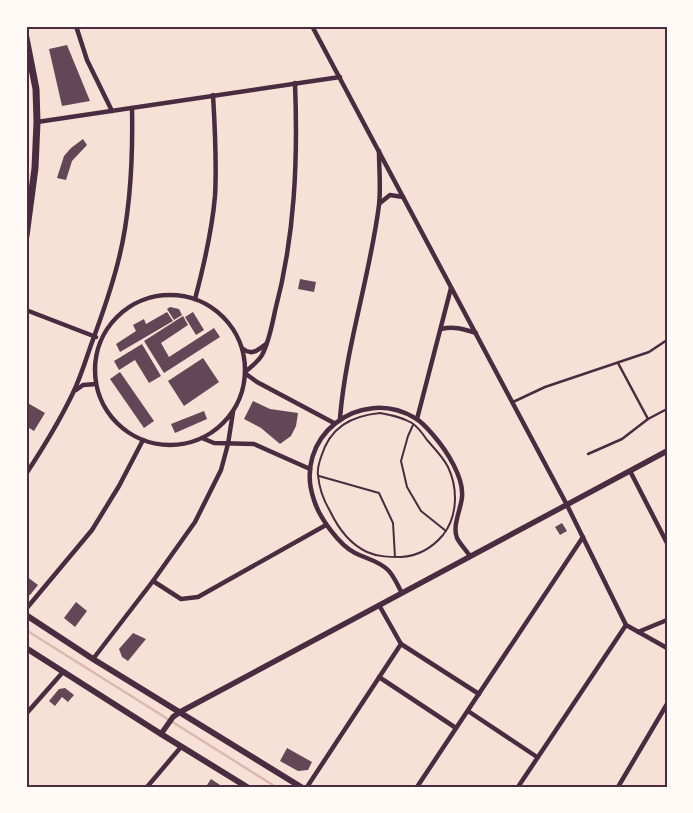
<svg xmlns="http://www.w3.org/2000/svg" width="693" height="813" font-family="Cabin,sans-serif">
	<rect width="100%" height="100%" fill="#f7e1d7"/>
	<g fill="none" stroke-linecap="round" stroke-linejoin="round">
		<polyline stroke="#dcb8b0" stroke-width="2.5" points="26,630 276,787"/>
	</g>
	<g fill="#644757">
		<polygon points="67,45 90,101 62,106 49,49"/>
		<polygon points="83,139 87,145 72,161 66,180 57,178 64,156 71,148"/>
		<polygon points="300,279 316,282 314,292 298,289"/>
		<polygon points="170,307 179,309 182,315 174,320 167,309"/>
		<polygon points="167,312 173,321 120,352 116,344 136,331 133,325 144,319 146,324"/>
		<polygon points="193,312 204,330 196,335 185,317"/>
		<polygon points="183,316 188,325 161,343 169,357 214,328 220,337 164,373 144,341"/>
		<polygon points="142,344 161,376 149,383 135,360 119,370 114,361"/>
		<polygon points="203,358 219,382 184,406 168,381"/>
		<polygon points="120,372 154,421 144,428 110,379"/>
		<polygon points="253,401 270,409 298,413 296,426 291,436 280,444 261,428 244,419"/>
		<polygon points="26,402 45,413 34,431 26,426"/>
		<polygon points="204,411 207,419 175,433 171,424"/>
		<polygon points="562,523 567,531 560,535 555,527"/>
		<polygon points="26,576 38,585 30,595 26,595"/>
		<polygon points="76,602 87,611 75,627 64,618"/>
		<polygon points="133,633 146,639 128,661 122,657 119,649"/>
		<polygon points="65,688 74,695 68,702 62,697 55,706 49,701 59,689"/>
		<polygon points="287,748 312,762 308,770 298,771 280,761"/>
		<polygon points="211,779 223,787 207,785"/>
	</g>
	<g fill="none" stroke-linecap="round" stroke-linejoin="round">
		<g stroke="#4a2c40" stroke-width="2">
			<path d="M 380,413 C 391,415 402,417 412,423 C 418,427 423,434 427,440 C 434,448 443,457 448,467 C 458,488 458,516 443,535 C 432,548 418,556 401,557 C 390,557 378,557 367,552 C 350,544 338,528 330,511 C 324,501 319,487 318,475 C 317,469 319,463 321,457 C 330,427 351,416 380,413 Z"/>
			<polyline points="413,425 408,436 401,461 407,487 421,511 446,531"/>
			<polyline points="319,476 379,493 393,523 395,557"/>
		</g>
		<g stroke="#4a2c40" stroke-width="2.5">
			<polyline points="618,363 648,419"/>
			<polyline points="513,402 545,387 649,352 667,340"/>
			<polyline points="588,454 622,439 648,419 667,409"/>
		</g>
		<g stroke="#4a2c40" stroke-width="4.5">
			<polyline points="76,26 87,60 112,111"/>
			<polyline points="312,26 567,505 626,625 667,648"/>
			<polyline points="37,122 340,77"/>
			<polyline points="380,203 390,195 403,197"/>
			<circle cx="170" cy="370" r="75"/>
			<path d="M 195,299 C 204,265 212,231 215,196 C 217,162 215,129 213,95"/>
			<polyline points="26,310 96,337"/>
			<path d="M 441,329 C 454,326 463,329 476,333"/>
			<path d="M 243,349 C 252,356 258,350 266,344"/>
			<path d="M 246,371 C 252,366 258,362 262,355 C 269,342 272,325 275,311 C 295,236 298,160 295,83"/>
			<polyline points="246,374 257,382 334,423"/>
			<polyline points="76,390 83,385 96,384"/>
			<path d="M 340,418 C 346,346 370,276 379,205 C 381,187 379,169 379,151"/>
			<polyline points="417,419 451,288"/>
			<polyline points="202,438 214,443 254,444 310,469"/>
			<polyline points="630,471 667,543"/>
			<path d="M 26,474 C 43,448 59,422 72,395 C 80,379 85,362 91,345 C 101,318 111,290 118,262 C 131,212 133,159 132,108"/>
			<polyline points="153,581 181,599 198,597 326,525"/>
			<path d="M 402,593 C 398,586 394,576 388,570 C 379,561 367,559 355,553 C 339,545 319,517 314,500 C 292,438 359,385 415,418 C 422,422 429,430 434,436 C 446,450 464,477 462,497 C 461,509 452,526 457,538 C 460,544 466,550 470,556"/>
			<polyline points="379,605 401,644 479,694"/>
			<polyline points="26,609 92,530 119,486 143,440"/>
			<polyline points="638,632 667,620"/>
			<polyline points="93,659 153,581 195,522 221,470 228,444 233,412"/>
			<polyline points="379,677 456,728"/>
			<polyline points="468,711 537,757"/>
			<polyline points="26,714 63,672"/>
			<polyline points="147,787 181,747"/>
			<polyline points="307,787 401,644"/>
			<polyline points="417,787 583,537"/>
			<polyline points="518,787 626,625"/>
			<polyline points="618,787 667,704"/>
		</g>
		<polyline stroke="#4a2c40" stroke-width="5.5" points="161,734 173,717 180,712 667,451"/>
		<g stroke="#4a2c40" stroke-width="6">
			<polyline points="26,615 93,659 301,787"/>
			<polyline points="26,648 161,734 247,787"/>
		</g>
		<polyline stroke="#4a2c40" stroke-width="7" points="26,38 36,89 37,122 35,168 26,236"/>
	</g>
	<rect width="693" height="813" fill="none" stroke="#fffaf5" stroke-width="55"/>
	<rect x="28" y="28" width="638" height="758" fill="none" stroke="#4a2c40" stroke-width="2"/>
</svg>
